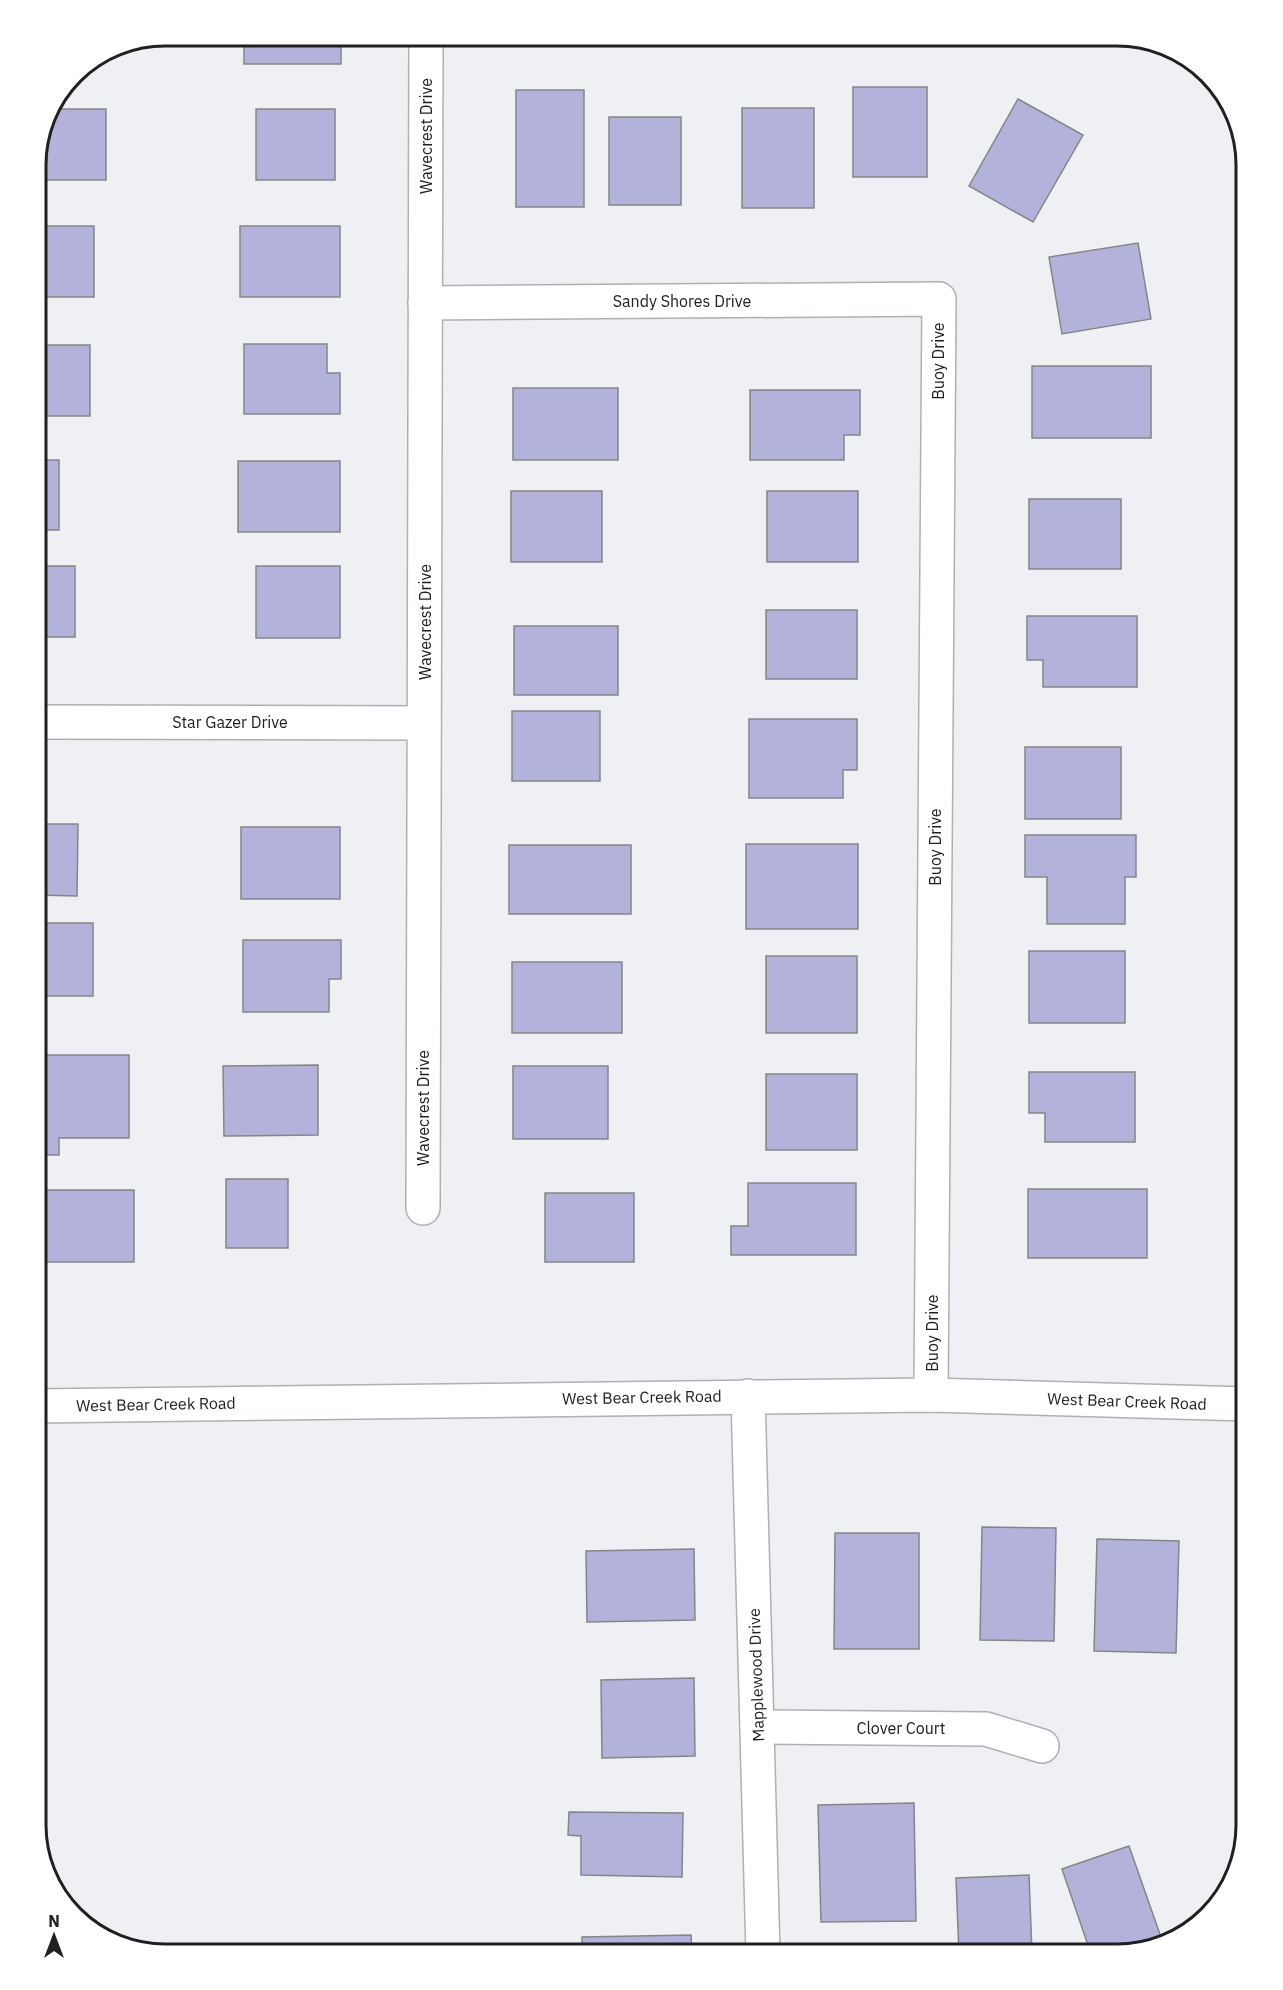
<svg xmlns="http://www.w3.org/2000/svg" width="1283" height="1990" font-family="'IBM Plex Sans',sans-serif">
	<rect width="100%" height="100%" fill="#eff0f3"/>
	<g fill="#b3b2db" stroke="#858588" stroke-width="1.5">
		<rect x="244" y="36" width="97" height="28"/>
		<rect x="853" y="87" width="74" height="90"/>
		<rect x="516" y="90" width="68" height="117"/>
		<polygon points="1018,99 1083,135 1033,222 969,186"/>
		<rect x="742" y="108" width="72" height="100"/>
		<polygon points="51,109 106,109 106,180 36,180 36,157 46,116"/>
		<rect x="256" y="109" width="79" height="71"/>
		<rect x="609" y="117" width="72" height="88"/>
		<rect x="36" y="226" width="58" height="71"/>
		<rect x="240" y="226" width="100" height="71"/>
		<polygon points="1138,243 1151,319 1062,334 1049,257"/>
		<polygon points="244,344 327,344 327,373 340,373 340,414 244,414"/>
		<rect x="36" y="345" width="54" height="71"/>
		<rect x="1032" y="366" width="119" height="72"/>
		<rect x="513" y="388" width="105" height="72"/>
		<polygon points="750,390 860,390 860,435 844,435 844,460 750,460"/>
		<rect x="36" y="460" width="23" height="70"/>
		<rect x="238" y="461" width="102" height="71"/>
		<rect x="511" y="491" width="91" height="71"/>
		<rect x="767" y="491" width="91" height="71"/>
		<rect x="1029" y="499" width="92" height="70"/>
		<rect x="36" y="566" width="39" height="71"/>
		<rect x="256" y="566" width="84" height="72"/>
		<rect x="766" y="610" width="91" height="69"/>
		<polygon points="1027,616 1137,616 1137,687 1043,687 1043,660 1027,660"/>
		<rect x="514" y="626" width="104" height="69"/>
		<rect x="512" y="711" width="88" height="70"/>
		<polygon points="749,719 857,719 857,770 843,770 843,798 749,798"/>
		<rect x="1025" y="747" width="96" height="72"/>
		<polygon points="36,824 78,824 77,896 36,895"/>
		<rect x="241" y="827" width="99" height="72"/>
		<polygon points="1025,835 1136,835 1136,877 1125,877 1125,924 1047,924 1047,877 1025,877"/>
		<rect x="746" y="844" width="112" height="85"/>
		<rect x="509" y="845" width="122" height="69"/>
		<rect x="36" y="923" width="57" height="73"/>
		<polygon points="243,940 341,940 341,979 329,979 329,1012 243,1012"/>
		<rect x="1029" y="951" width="96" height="72"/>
		<rect x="766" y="956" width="91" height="77"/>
		<rect x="512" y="962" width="110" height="71"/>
		<polygon points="36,1055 129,1055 129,1138 59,1138 59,1155 36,1155"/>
		<polygon points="318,1065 318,1135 224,1136 223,1066"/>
		<rect x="513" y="1066" width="95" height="73"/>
		<polygon points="1029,1072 1135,1072 1135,1142 1045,1142 1045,1113 1029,1113"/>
		<rect x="766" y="1074" width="91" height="76"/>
		<rect x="226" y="1179" width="62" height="69"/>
		<polygon points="748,1183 856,1183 856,1255 731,1255 731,1226 748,1226"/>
		<rect x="1028" y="1189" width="119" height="69"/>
		<rect x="36" y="1190" width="98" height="72"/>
		<rect x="545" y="1193" width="89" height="69"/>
		<polygon points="982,1527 1056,1528 1054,1641 980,1640"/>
		<polygon points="835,1533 919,1533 919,1649 834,1649"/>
		<polygon points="1097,1539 1179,1541 1176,1653 1094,1651"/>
		<polygon points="694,1549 695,1620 587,1622 586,1551"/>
		<polygon points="694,1678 695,1756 602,1758 601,1680"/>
		<polygon points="914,1803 916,1921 821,1922 818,1805"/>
		<polygon points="569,1812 683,1813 682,1877 581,1875 581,1836 568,1835"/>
		<polygon points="1129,1846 1163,1943 1118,1954 1091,1954 1062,1869"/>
		<polygon points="1029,1875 1032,1954 959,1954 956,1878"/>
		<polygon points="691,1935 692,1954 582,1954 582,1937"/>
	</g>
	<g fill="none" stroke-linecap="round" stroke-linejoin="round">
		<defs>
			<g id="street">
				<polyline points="425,303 939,299 931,1395"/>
				<polyline points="36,722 424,723"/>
				<polyline points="423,1208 426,36"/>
				<polyline points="748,1396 763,1954"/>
				<polyline points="757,1727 986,1729 1042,1746"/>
			</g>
			<polyline id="secondary" points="36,1406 931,1395 1247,1404"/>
		</defs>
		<use href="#street" stroke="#afb0b3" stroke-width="36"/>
		<use href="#secondary" stroke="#afb0b3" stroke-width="36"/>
		<use href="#street" stroke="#fff" stroke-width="33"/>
		<use href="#secondary" stroke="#fff" stroke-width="33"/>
	</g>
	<g text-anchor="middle" stroke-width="5" stroke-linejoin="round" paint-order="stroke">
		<g font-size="16" fill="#202021" stroke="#fff">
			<text transform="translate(426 136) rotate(-90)" y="6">Wavecrest Drive</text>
			<text x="682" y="307">Sandy Shores Drive</text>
			<text transform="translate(938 361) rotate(-90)" y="6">Buoy Drive</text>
			<text transform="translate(425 622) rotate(-90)" y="6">Wavecrest Drive</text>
			<text x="230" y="728">Star Gazer Drive</text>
			<text transform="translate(935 847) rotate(-90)" y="6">Buoy Drive</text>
			<text transform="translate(423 1108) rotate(-90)" y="6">Wavecrest Drive</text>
			<text transform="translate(932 1333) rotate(-90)" y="6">Buoy Drive</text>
			<text transform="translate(642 1397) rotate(-1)" y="6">West Bear Creek Road</text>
			<text transform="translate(1127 1401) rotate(2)" y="6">West Bear Creek Road</text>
			<text transform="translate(156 1404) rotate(-1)" y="6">West Bear Creek Road</text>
			<text transform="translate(756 1675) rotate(-92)" y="6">Mapplewood Drive</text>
			<text x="901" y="1734">Clover Court</text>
		</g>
	</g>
	<path d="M0 0H1283V1990H0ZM165 46H1117A119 119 0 0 1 1236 165V1825A119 119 0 0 1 1117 1944H165A119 119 0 0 1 46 1825V165A119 119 0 0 1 165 46Z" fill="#fff" fill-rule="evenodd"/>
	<path fill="none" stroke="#202021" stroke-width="3" d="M165 46H1117A119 119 0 0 1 1236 165V1825A119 119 0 0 1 1117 1944H165A119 119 0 0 1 46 1825V165A119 119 0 0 1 165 46Z"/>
	<g transform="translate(54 1936)" stroke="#ffffff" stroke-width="4.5" paint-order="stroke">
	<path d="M0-4.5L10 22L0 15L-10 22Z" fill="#202021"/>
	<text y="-9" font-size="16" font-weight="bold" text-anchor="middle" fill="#202021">N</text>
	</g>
</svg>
